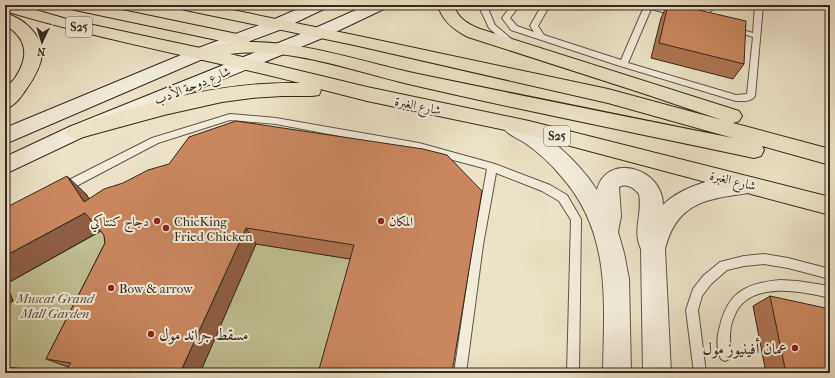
<svg xmlns="http://www.w3.org/2000/svg" width="835" height="378" font-family="'IM FELL French Canon',Amiri,serif">
	<rect width="100%" height="100%" fill="#ebe2c7"/>
	<filter id="stains"><feTurbulence type="fractalNoise" baseFrequency=".005" numOctaves="4"/><feColorMatrix values="0 0 0 0 .2 0 0 0 0 .09 0 0 0 0 .02 0 0 0 .5 -.17"/></filter>
	<radialGradient id="worn" r=".72"><stop offset=".6" stop-color="#630" stop-opacity="0"/><stop offset="1" stop-color="#630" stop-opacity=".3"/></radialGradient>
	<g fill="#c0c090" stroke="#7a7456">
		<polygon points="104,229 122,251 94,373 5,373 5,306 13,301 6,284"/>
		<polygon points="256,244 358,260 327,373 200,373"/>
	</g>
	<g fill="none" stroke-linecap="round" stroke-linejoin="round">
		<defs>
			<g id="service">
				<polygon points="484,5 492,5 489,11 495,25 516,43 516,47 510,47 489,28 481,11"/>
				<path d="M 512,5 L 520,5 L 510,18 L 517,26 L 534,32 L 530,26 L 542,5 L 550,5 L 538,26 L 544,35 L 621,60 L 644,7 L 641,5 L 653,5 L 680,12 L 680,16 L 677,16 L 651,9 L 628,63 L 736,95 L 747,94 L 753,37 L 729,29 L 733,27 L 753,33 L 755,5 L 763,5 L 755,96 C 751,102 743,101 736,101 L 620,66 L 511,30 L 502,18 Z"/>
				<polygon points="709,5 717,5 700,21 694,21 694,17"/>
				<polygon points="230,114 276,118 419,143 495,164 550,185 567,195 581,219 579,373 567,373 571,220 559,201 542,191 496,173 483,245 466,373 454,373 473,245 487,169 419,151 276,124 230,120 158,143 65,192 57,192 56,189 57,186 152,138"/>
				<polygon points="764,254 788,258 830,269 830,279 788,268 764,264 744,266 727,270 711,284 702,296 698,310 706,373 694,373 686,310 693,289 703,276 720,262 744,256"/>
				<path d="M 780,280 L 797,281 L 830,286 L 830,298 C 801,291 747,280 734,317 C 731,323 730,332 730,338 C 730,346 732,352 729,359 L 725,361 L 721,359 C 716,349 717,336 720,326 C 728,292 747,283 780,280 Z"/>
			</g>
			<path id="tertiary" d="M 511,118 C 543,128 579,162 597,190 C 606,152 663,167 663,205 C 681,186 731,170 757,179 L 760,185 L 757,191 C 748,194 739,194 729,196 C 694,201 674,213 665,249 L 671,373 L 643,373 L 641,249 C 632,230 643,214 639,194 C 634,188 627,183 619,187 L 621,216 L 618,232 L 624,253 L 629,279 L 631,373 L 603,373 C 604,302 612,233 561,176 C 551,164 538,152 525,143 C 517,138 506,134 501,125 L 504,120 Z"/>
			<g id="secondary">
				<polygon points="307,5 328,5 326,8 282,29 205,58 5,144 5,128 193,50 270,21"/>
				<polygon points="367,5 388,5 386,8 325,37 83,137 5,174 5,157 69,127 313,29"/>
			</g>
			<g id="primary">
				<path d="M 5,5 L 19,5 L 70,20 L 205,49 L 212,45 L 231,43 L 75,10 L 69,8 L 67,5 L 98,5 L 242,35 L 248,36 L 250,40 L 249,42 C 307,42 362,62 418,74 C 523,96 628,117 733,138 L 608,103 L 354,45 L 185,10 L 179,8 L 177,5 L 208,5 L 354,35 L 608,89 L 722,120 L 642,93 L 468,37 C 454,30 442,21 438,5 L 454,5 C 457,18 468,24 480,29 L 739,111 L 742,116 L 739,121 L 733,123 L 830,149 L 830,165 L 762,146 L 764,150 L 761,156 L 754,158 C 642,134 529,112 417,86 C 358,73 291,46 230,54 L 367,87 L 529,121 L 830,197 L 830,215 L 529,135 L 367,101 L 320,89 L 321,90 L 319,95 L 312,96 L 282,96 L 252,98 L 222,102 L 164,115 L 76,139 L 69,137 L 66,132 L 69,127 C 143,104 222,81 300,83 C 202,58 102,40 5,11 Z"/>
				<path d="M 5,13 C 23,18 42,34 42,54 C 41,66 34,78 27,88 C 21,97 15,106 5,109 C 5,104 3,95 5,90 C 7,86 12,82 15,78 C 30,56 27,38 5,25 Z"/>
			</g>
		</defs>
		<use href="#service" stroke="#625648" stroke-width="2"/>
		<use href="#tertiary" stroke="#625648" stroke-width="2"/>
		<use href="#secondary" stroke="#34281d" stroke-width="2"/>
		<use href="#primary" stroke="#34281d" stroke-width="2"/>
		<use href="#service" fill="#f2ecdb" fill-rule="evenodd"/>
		<use href="#tertiary" fill="#f2ecdb" fill-rule="evenodd"/>
		<use href="#secondary" fill="#f2ecdb" fill-rule="evenodd"/>
		<use href="#primary" fill="#ebe2c7" fill-rule="evenodd"/>
	</g>
	<g fill="#ae7451" stroke="#34281d">
		<polygon points="667,5 677,5 744,64 733,79 651,58 661,18"/>
		<polygon points="423,149 350,259 256,244 68,367 46,359 105,243 104,235 101,231 6,284 13,301 5,306 5,208 86,194 89,199"/>
		<polygon points="770,296 830,373 766,373 753,306"/>
	</g>
	<g fill="#8d5e42" stroke="#34281d">
		<polygon points="67,176 86,194 102,218 84,202"/>
		<polygon points="85,213 104,229 6,284 13,301 5,306 5,256"/>
		<polygon points="246,228 256,244 200,373 180,373"/>
		<polygon points="26,369 38,373 24,373"/>
	</g>
	<g fill="#ca875e" stroke="#34281d">
		<polygon points="668,5 677,5 746,21 744,64 659,43"/>
		<polygon points="236,121 423,149 447,155 482,191 452,373 318,373 354,245 246,228 180,373 64,373 71,363 46,359 105,243 104,235 85,213 5,256 5,208 67,176 84,202 104,189 123,183 148,170 169,164 189,137"/>
		<polygon points="770,296 830,309 830,373 786,373"/>
		<polygon points="5,367 26,369 24,373 5,373"/>
	</g>
	<g fill="#8f2418" stroke="#f2ecdb" stroke-width="1.5">
		<circle cx="157" cy="221" r="4"/>
		<circle cx="381" cy="221" r="4"/>
		<circle cx="166" cy="228" r="4"/>
		<circle cx="111" cy="288" r="4"/>
		<circle cx="151" cy="334" r="4"/>
		<circle cx="795" cy="348" r="4"/>
	</g>
	<g text-anchor="middle" stroke-width="4" stroke-linejoin="round" paint-order="stroke">
		<g fill="#f2ecdb" stroke="#6d6356" stroke-width="1">
			<rect x="66" y="17" width="26" height="20" rx="3"/>
			<rect x="544" y="126" width="26" height="20" rx="3"/>
		</g>
		<g font-size="12" font-weight="bold" fill="#34281d">
			<text x="79" y="31">S25</text>
			<text x="557" y="140">S25</text>
		</g>
		<g font-size="13" fill="#34281d" stroke="#f2ecdb">
			<text transform="translate(192 85) rotate(-22)" y="5">شارع دوحة الأدب</text>
			<text transform="translate(418 105) rotate(12)" y="5">شارع الغبرة</text>
			<text transform="translate(733 180) rotate(14)" y="5">شارع الغبرة</text>
		</g>
		<g font-size="13" fill="#34281d" stroke="#f2ecdb" text-anchor="start">
			<text x="149" y="226" text-anchor="end">دجاج كنتاكي</text>
			<text x="174" y="226">ChicKing<tspan x="174" dy="15">Fried Chicken</tspan></text>
			<text x="389" y="226">المكان</text>
			<text x="119" y="293">Bow &amp; arrow</text>
		</g>
		<g font-size="13" font-style="italic" fill="#574e3a" stroke="#f2ecdb">
			<text x="55" y="303">Muscat Grand<tspan x="55" dy="15">Mall Garden</tspan></text>
		</g>
		<g font-size="16" fill="#34281d" stroke="#f2ecdb" text-anchor="start">
			<text x="159" y="340">مسقط جراند مول</text>
			<text x="787" y="354" text-anchor="end">عمان أفينيوز مول</text>
		</g>
	</g>
	<rect width="835" height="378" fill="none" stroke="#ebe2c7" stroke-width="20"/>
	<rect x="6" y="6" width="823" height="366" fill="none" stroke="#34281d" stroke-width="2"/>
	<rect x="10" y="10" width="815" height="358" fill="none" stroke="#34281d"/>
	<g transform="translate(42 42) rotate(184)" stroke="#f2ecdb" stroke-width="3" paint-order="stroke">
	<path d="M0-3L7 15L0 10L-7 15Z" fill="#34281d"/>
	<text y="-6" font-size="11" font-weight="bold" text-anchor="middle" fill="#34281d">N</text>
	</g>
	<rect width="100%" height="100%" filter="url(#stains)"/>
	<rect width="100%" height="100%" fill="url(#worn)"/>
</svg>
